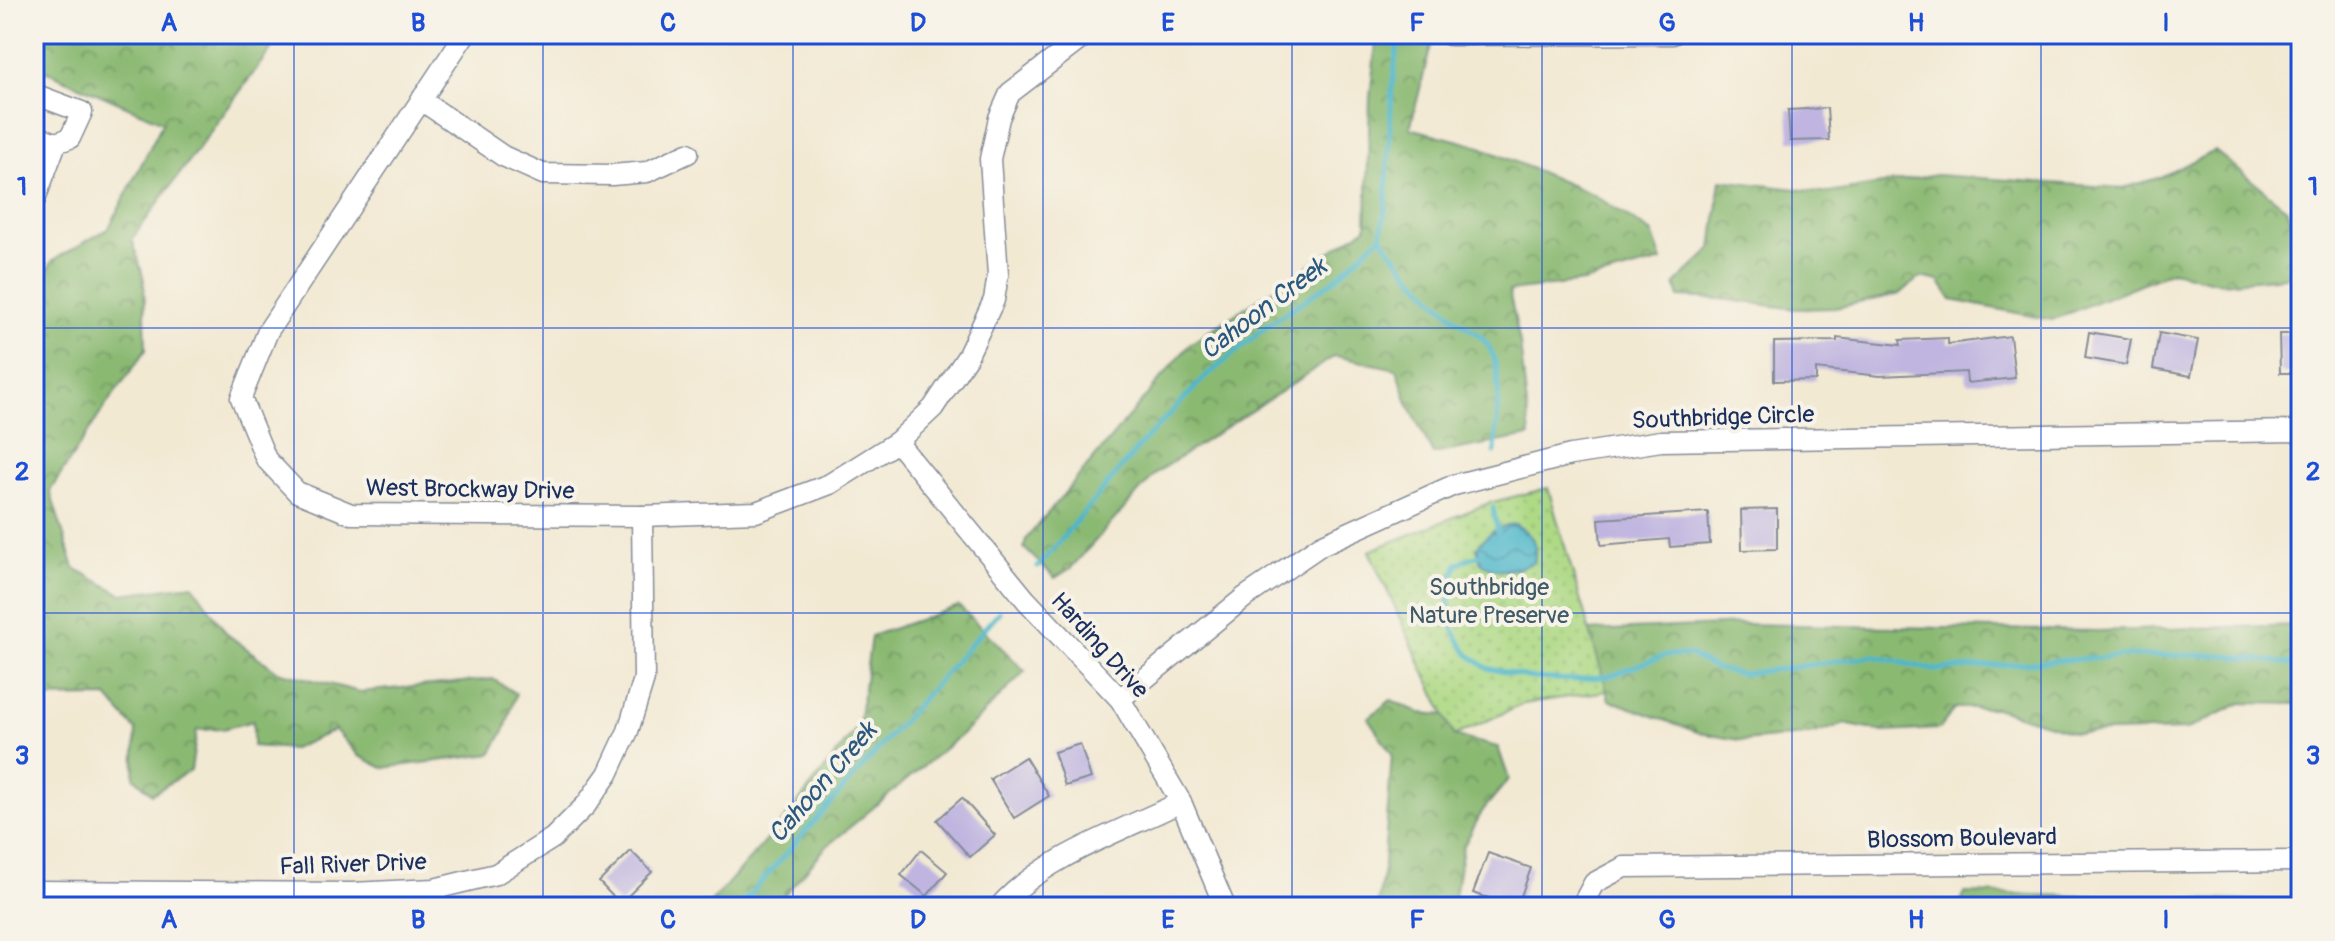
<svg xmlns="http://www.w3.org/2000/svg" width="2335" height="941" font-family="Pangolin,sans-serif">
	<defs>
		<pattern id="forest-crowns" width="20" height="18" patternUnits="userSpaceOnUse" patternTransform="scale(2)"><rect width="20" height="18" fill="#8ab972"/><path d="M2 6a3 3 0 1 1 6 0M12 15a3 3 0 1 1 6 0" fill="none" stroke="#709761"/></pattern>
		<pattern id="park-dots" width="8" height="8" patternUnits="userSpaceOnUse" patternTransform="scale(2)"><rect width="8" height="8" fill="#aed985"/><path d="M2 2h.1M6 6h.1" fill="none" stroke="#95bb75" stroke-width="1.8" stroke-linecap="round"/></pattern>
		<pattern id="water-waves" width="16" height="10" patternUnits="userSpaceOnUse" patternTransform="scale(2)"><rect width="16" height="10" fill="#4db7cb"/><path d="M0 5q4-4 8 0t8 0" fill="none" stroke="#3f95a8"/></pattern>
	</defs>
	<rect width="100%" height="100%" fill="#f7f3e8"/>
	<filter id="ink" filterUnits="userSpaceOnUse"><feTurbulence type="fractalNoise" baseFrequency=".0125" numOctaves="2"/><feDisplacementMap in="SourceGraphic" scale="16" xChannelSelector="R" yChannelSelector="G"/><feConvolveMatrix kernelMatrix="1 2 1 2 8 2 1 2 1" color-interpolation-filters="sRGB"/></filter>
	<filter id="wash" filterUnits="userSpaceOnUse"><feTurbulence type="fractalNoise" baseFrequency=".006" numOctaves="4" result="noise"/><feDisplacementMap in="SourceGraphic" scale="32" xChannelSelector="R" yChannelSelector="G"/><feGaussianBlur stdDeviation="1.8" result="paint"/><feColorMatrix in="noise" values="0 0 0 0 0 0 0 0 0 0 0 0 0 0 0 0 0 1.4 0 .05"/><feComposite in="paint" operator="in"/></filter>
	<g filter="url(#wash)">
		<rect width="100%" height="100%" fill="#f2e9d3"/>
		<g fill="url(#forest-crowns)" stroke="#527468" stroke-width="2">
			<polygon points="34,34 282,34 132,239 144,280 146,350 104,408 50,491 74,568 121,594 193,585 227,634 277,671 360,692 493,679 516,694 505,729 491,754 383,768 359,756 335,730 293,749 253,746 253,721 223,729 197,730 191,770 152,794 134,777 136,730 107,697 34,698 34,303 52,261 109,228 163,122 34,66"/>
			<polygon points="1377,34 1434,34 1410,128 1478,146 1594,195 1652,233 1662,261 1583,282 1509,291 1520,343 1530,436 1433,454 1408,403 1397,369 1335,356 1156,473 1071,568 1055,578 1024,548 1026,539 1190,344 1366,228 1370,97"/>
			<polygon points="2215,151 2286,208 2301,247 2301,266 2285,277 2222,283 2172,271 2052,320 1952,300 1939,281 1920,277 1900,294 1835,308 1796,309 1721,299 1679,297 1675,284 1712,249 1721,180 1829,193 1936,175 2123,188 2158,178"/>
			<polygon points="959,606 1025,671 969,728 826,847 774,907 707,907 790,813 859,725 871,636"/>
			<polygon points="1742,624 2098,631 2301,625 2301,704 2241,703 2186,730 2075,733 1995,708 1955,708 1939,729 1884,732 1844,724 1814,734 1744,741 1700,733 1609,700 1589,631"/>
			<polygon points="1391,700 1420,713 1445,715 1454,736 1498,747 1509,779 1483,810 1463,847 1453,907 1377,907 1383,875 1392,754 1368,718"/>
			<polygon points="1965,893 2301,902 2301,907 1959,907"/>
		</g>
		<polygon fill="url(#park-dots)" stroke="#648472" stroke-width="2" points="1548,488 1607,691 1523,704 1454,736 1369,551 1489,503"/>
		<path fill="url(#water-waves)" stroke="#347394" stroke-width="2" d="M 1515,524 C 1532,534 1538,542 1534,562 C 1516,572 1499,574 1481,563 L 1477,547 C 1487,534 1499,525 1515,524 Z"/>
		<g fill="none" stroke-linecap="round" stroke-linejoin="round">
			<g stroke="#4db7cb" stroke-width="5">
				<path d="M 1381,236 C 1401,266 1428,294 1456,319 C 1465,327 1483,335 1489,347 C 1504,372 1496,423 1495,452"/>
				<polyline points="1493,508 1498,533"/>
				<polyline points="1484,553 1458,563 1451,580 1449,603 1453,630 1468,654 1487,668 1532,678 1575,680 1610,676 1666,655 1690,655 1716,669 1743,674 1873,656 1934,670 2122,656 2218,655 2301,665"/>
				<polyline points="1038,567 1143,442 1204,378 1272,322 1333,281 1381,236 1386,205 1392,87 1399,34"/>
				<polyline points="739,907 999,612"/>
			</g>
		</g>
		<g id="blocks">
			<g fill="#bfb5e0">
				<polygon points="1827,108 1829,140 1790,141 1788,110"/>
				<polygon points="2089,332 2131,339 2126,365 2085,358"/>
				<polygon points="2159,333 2198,340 2191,376 2153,369"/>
				<polygon points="2279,334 2301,334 2301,373 2280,373"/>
				<polygon points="2010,336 2015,378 1967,383 1966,372 1880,376 1816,369 1816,380 1774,381 1774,342 1837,341 1837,338 1901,345 1900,340 1948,338 1948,344"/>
				<polygon points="1777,509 1777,549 1742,550 1741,510"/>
				<polygon points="1708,512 1710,544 1670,547 1669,539 1601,545 1599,519"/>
				<polygon points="1080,744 1091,778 1065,786 1054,752"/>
				<polygon points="1025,757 1049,796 1014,818 990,779"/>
				<polygon points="962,798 995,835 970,857 937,820"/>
				<polygon points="921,850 947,872 927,896 901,875"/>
				<polygon points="631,851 652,872 620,904 599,882"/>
				<polygon points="1488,853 1531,868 1517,907 1473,893"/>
			</g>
		</g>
	</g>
	<g filter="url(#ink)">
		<use href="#blocks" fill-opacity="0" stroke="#868c98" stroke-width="2"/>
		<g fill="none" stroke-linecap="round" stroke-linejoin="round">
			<defs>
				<g id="minor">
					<polyline points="465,34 268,331 241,398 266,459 297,492 351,514 642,516 756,512 830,484 897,442 933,408 967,357 994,300 998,275 990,159 999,118 1010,93 1087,34"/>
					<polyline points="1450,35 1673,34"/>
					<polyline points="34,94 82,112 70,138 56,143"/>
					<polyline points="421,100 503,156 543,174 612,175 647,172 688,153"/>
					<polyline points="34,135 56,143 34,202"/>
					<polyline points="897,442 1026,600 1120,699 1181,802 1225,907"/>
					<polyline points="1120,699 1245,597 1321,545 1454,485 1571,455 1661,441 2301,431"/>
					<polyline points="34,891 352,893 434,889 496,874 553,838 586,805 608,774 628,731 644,679 642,516"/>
					<path d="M 999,907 C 1043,857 1122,831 1181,802"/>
					<polyline points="1581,907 1594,883 1624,867 2301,861"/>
				</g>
			</defs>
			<use href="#minor" stroke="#868c98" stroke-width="23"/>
			<use href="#minor" stroke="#fff" stroke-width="20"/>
		</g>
	</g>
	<path fill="none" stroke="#1d4ed8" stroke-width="2" stroke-opacity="0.55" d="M 294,34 L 294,907M 543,34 L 543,907M 793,34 L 793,907M 1043,34 L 1043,907M 1292,34 L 1292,907M 1542,34 L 1542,907M 1792,34 L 1792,907M 2041,34 L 2041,907M 34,328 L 2301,328M 34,613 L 2301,613"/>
	<g text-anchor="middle" stroke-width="8" stroke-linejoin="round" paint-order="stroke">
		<g font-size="24" fill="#1b2f5e" stroke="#f7f3e8">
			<text transform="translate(1723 417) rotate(-2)" y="8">Southbridge Circle</text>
			<text transform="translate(470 489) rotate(1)" y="8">West Brockway Drive</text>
			<text transform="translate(1100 645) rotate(48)" y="8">Harding Drive</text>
			<text transform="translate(1962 838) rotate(-1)" y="8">Blossom Boulevard</text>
			<text transform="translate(353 864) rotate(-2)" y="8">Fall River Drive</text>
		</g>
		<g font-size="24" fill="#405a68" stroke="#f7f3e8">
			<text x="1489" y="595">Southbridge<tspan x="1489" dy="28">Nature Preserve</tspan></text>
		</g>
		<g font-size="26" font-style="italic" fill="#2a587f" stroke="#f7f3e8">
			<text transform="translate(1263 308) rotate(-37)" y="9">Cahoon Creek</text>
			<text transform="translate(822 782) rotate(-49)" y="9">Cahoon Creek</text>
		</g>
	</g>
	<rect width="2335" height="941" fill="none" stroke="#f7f3e8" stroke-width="88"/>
	<rect x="44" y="44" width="2247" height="853" fill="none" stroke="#1d4ed8" stroke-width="3"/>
	<g font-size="26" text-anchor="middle" font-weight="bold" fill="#1d4ed8">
		<text x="169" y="31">A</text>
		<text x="418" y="31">B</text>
		<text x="668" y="31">C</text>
		<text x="918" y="31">D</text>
		<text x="1168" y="31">E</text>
		<text x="1417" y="31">F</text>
		<text x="1667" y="31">G</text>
		<text x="1916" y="31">H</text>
		<text x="2166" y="31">I</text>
		<text x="22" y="195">1</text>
		<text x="2313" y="195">1</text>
		<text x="22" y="480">2</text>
		<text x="2313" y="480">2</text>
		<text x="22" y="764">3</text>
		<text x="2313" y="764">3</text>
		<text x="169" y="928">A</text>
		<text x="418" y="928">B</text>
		<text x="668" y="928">C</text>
		<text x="918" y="928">D</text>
		<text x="1168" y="928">E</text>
		<text x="1417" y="928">F</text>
		<text x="1667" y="928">G</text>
		<text x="1916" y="928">H</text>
		<text x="2166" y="928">I</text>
	</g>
</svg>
